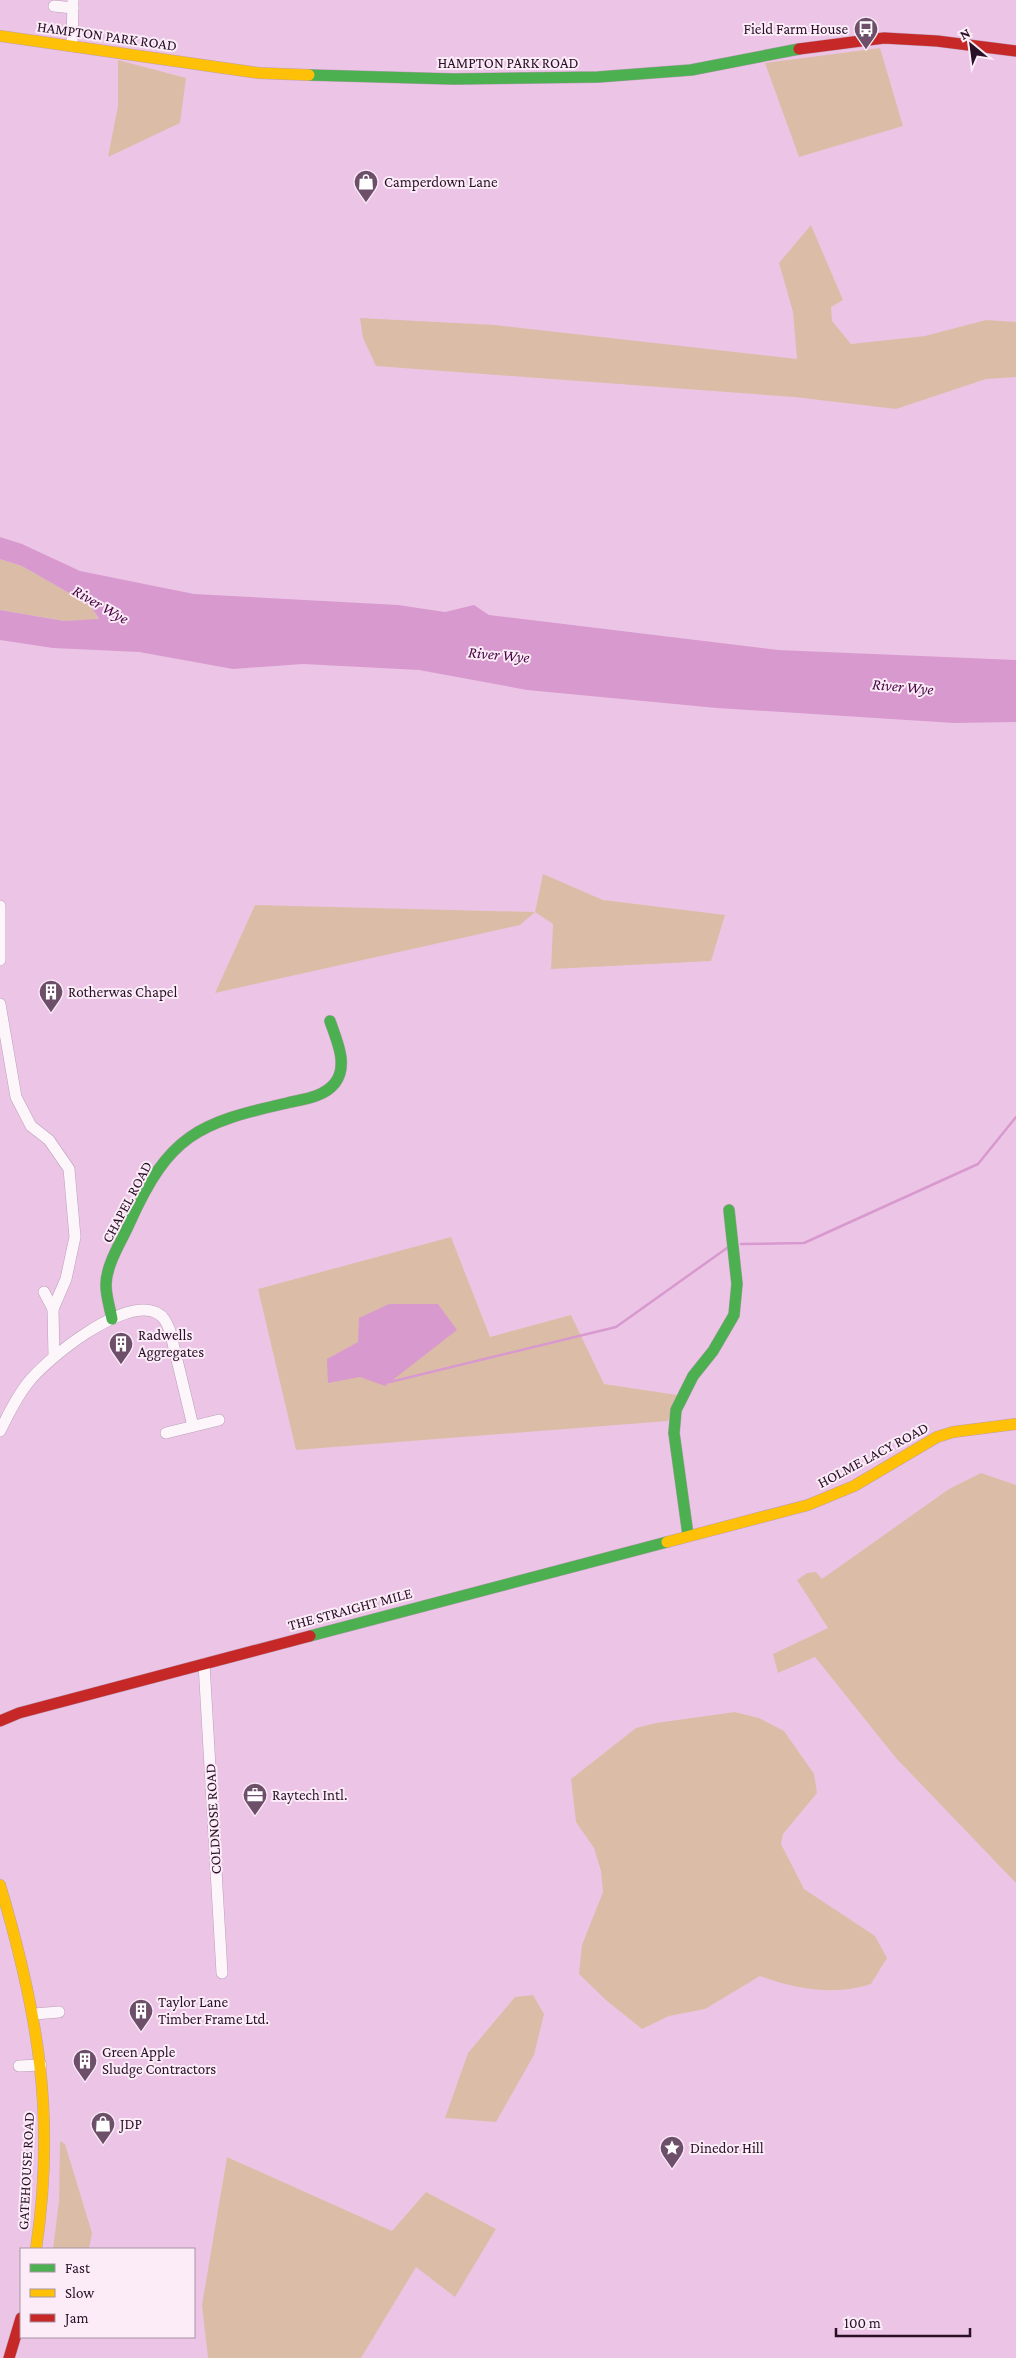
<svg xmlns="http://www.w3.org/2000/svg" width="1016" height="2358" font-family="'Crimson Pro',serif">
	<rect width="100%" height="100%" fill="#ecc5e6"/>
	<g fill="#dbbda7">
		<polygon points="880,48 903,126 799,157 765,63"/>
		<polygon points="118,60 186,78 180,123 108,157 118,106"/>
		<polygon points="811,225 843,300 831,307 832,321 851,344 925,336 986,320 1016,322 1016,377 986,379 896,409 794,397 376,366 363,338 360,318 495,325 797,359 793,312 779,263"/>
		<polygon points="0,559 22,566 90,605 99,620 64,621 0,610"/>
		<polygon points="543,874 603,900 725,915 711,961 551,969 553,924 535,912 520,925 215,993 255,905 535,912"/>
		<polygon points="451,1237 490,1337 571,1315 604,1384 677,1395 668,1421 296,1450 258,1289"/>
		<polygon points="981,1473 1016,1485 1016,1883 896,1758 815,1657 778,1673 773,1654 828,1628 797,1580 807,1573 816,1572 822,1579 949,1489"/>
		<path d="M 735,1712 L 759,1718 L 784,1731 L 814,1774 L 817,1793 L 783,1834 L 781,1844 L 804,1889 L 875,1936 L 887,1958 L 871,1984 C 836,1996 794,1989 760,1976 L 705,2009 L 669,2016 L 642,2029 L 607,2001 L 579,1974 L 582,1945 L 603,1892 L 601,1871 L 594,1848 L 576,1822 L 571,1779 L 636,1728 L 656,1723 Z"/>
		<polygon points="533,1995 544,2014 534,2055 496,2122 445,2118 468,2053 515,1997"/>
		<polygon points="60,2141 65,2144 92,2233 89,2249 53,2249 59,2201"/>
		<polygon points="227,2157 392,2231 426,2192 496,2229 455,2297 416,2267 361,2358 208,2358 202,2305"/>
	</g>
	<g fill="#d899ce">
		<polygon points="0,537 22,544 80,571 194,594 398,605 445,612 474,605 489,615 778,650 1016,660 1016,722 954,723 717,708 527,690 419,670 303,664 233,669 139,652 53,648 0,640 0,610 64,621 99,619 90,605 22,566 0,559"/>
		<polygon points="389,1304 438,1304 457,1330 385,1386 360,1377 328,1383 327,1359 358,1342 359,1318"/>
	</g>
	<g fill="none" stroke-linecap="round" stroke-linejoin="round">
		<g stroke="#d899ce" stroke-width="2.5">
			<polyline points="741,1244 804,1243 978,1164 1016,1117"/>
			<polyline points="390,1382 616,1327 727,1248"/>
		</g>
		<defs>
			<g id="street">
				<polyline points="54,6 73,8"/>
				<polyline points="72,46 73,0"/>
				<polyline points="0,906 0,960"/>
				<polyline points="0,1004 16,1097 31,1126 49,1140 69,1169 75,1237 66,1279 53,1309"/>
				<polyline points="44,1292 53,1309 54,1356"/>
				<path d="M 0,1431 C 8,1415 16,1398 27,1384 C 46,1359 124,1296 157,1313 C 165,1317 167,1324 170,1331 L 193,1426"/>
				<polyline points="166,1433 219,1420"/>
				<polyline points="204,1664 222,1973"/>
				<polyline points="34,2014 59,2012"/>
				<polyline points="19,2066 41,2065"/>
			</g>
			<g id="fast">
				<polyline points="309,75 453,79 598,77 691,70 799,49"/>
				<path d="M 112,1319 C 110,1308 106,1297 106,1285 C 106,1264 122,1241 130,1222 C 169,1135 198,1123 287,1103 C 304,1099 324,1097 335,1083 C 349,1065 336,1039 330,1021"/>
				<polyline points="688,1535 674,1433 676,1410 693,1376 713,1351 734,1315 737,1284 729,1210"/>
				<polyline points="310,1636 667,1542"/>
			</g>
			<g id="slow">
				<polyline points="0,36 259,73 309,75"/>
				<polyline points="667,1542 808,1505 854,1486 937,1437 953,1432 1016,1424"/>
				<path d="M 0,1885 C 38,2012 56,2116 36,2249"/>
			</g>
			<g id="jam">
				<polyline points="799,49 884,38 937,41 1016,51"/>
				<polyline points="0,1721 19,1713 310,1636"/>
				<polyline points="9,2358 21,2318"/>
			</g>
		</defs>
		<use href="#street" stroke="#bc9eb7" stroke-width="12"/>
		<use href="#fast" stroke="#bc9eb7" stroke-width="12"/>
		<use href="#slow" stroke="#bc9eb7" stroke-width="12"/>
		<use href="#jam" stroke="#bc9eb7" stroke-width="12"/>
		<use href="#street" stroke="#fcf6fb" stroke-width="11"/>
		<use href="#fast" stroke="#4caf50" stroke-width="11"/>
		<use href="#slow" stroke="#ffc107" stroke-width="11"/>
		<use href="#jam" stroke="#c62828" stroke-width="11"/>
	</g>
	<defs>
		<symbol id="bus-pin" viewBox="-11 -11 22 30"><path d="M0 17L-7.5 6A9.5 9.5 0 1 1 7.5 6Z" fill="#6d4f69" stroke="#fbecf8"/><path d="M-5-6H5V4H4V6H2V4H-2V6H-4V4H-5ZM-3.5-4V0h7V-4ZM-3.5 1.2v1.5H-2V1.2ZM2 1.2v1.5H3.5V1.2Z" fill="#fff"/></symbol>
		<symbol id="shop-pin" viewBox="-11 -11 22 30"><path d="M0 17L-7.5 6A9.5 9.5 0 1 1 7.5 6Z" fill="#6d4f69" stroke="#fbecf8"/><path d="M-5-2.5h2.3a2.7 3.5 0 0 1 5.4 0H5L5.5 6h-11ZM-1.5-2.5h3a1.5 2.3 0 0 0-3 0Z" fill="#fff"/></symbol>
		<symbol id="building-pin" viewBox="-11 -11 22 30"><path d="M0 17L-7.5 6A9.5 9.5 0 1 1 7.5 6Z" fill="#6d4f69" stroke="#fbecf8"/><path d="M-4-6H4V6H1V3H-1V6H-4ZM-2.5-4.3h1.7v1.8h-1.7ZM.8-4.3h1.7v1.8H.8ZM-2.5-1h1.7V.8h-1.7ZM.8-1h1.7V.8H.8Z" fill="#fff"/></symbol>
		<symbol id="office-pin" viewBox="-11 -11 22 30"><path d="M0 17L-7.5 6A9.5 9.5 0 1 1 7.5 6Z" fill="#6d4f69" stroke="#fbecf8"/><path d="M-6-3h4V-5.5h4V-3h4V5H-6ZM-1-4.5V-3h2v-1.5ZM-6 0V1H6V0Z" fill="#fff"/></symbol>
		<symbol id="sight-pin" viewBox="-11 -11 22 30"><path d="M0 17L-7.5 6A9.5 9.5 0 1 1 7.5 6Z" fill="#6d4f69" stroke="#fbecf8"/><path d="M0-6L1.8-2.2L6-1.7L2.9 1.2L3.7 5.4L0 3.3L-3.7 5.4L-2.9 1.2L-6-1.7L-1.8-2.2Z" fill="#fff"/></symbol>
	</defs>
	<g fill-rule="evenodd">
		<use href="#bus-pin" x="852" y="15" width="28" height="38"/>
		<use href="#shop-pin" x="352" y="168" width="28" height="38"/>
		<use href="#building-pin" x="37" y="978" width="28" height="38"/>
		<use href="#building-pin" x="107" y="1330" width="28" height="38"/>
		<use href="#office-pin" x="241" y="1781" width="28" height="38"/>
		<use href="#building-pin" x="127" y="1997" width="28" height="38"/>
		<use href="#building-pin" x="71" y="2047" width="28" height="38"/>
		<use href="#shop-pin" x="89" y="2110" width="28" height="38"/>
		<use href="#sight-pin" x="658" y="2134" width="28" height="38"/>
	</g>
	<g text-anchor="middle" stroke-width="4" stroke-linejoin="round" paint-order="stroke">
		<g font-size="15" fill="#291026" stroke="#fbecf8" text-anchor="start">
			<text x="848" y="34" text-anchor="end">Field Farm House</text>
			<text x="384" y="187">Camperdown Lane</text>
			<text x="68" y="997">Rotherwas Chapel</text>
			<text x="138" y="1340">Radwells<tspan x="138" dy="17">Aggregates</tspan></text>
			<text x="272" y="1800">Raytech Intl.</text>
			<text x="158" y="2007">Taylor Lane<tspan x="158" dy="17">Timber Frame Ltd.</tspan></text>
			<text x="102" y="2057">Green Apple<tspan x="102" dy="17">Sludge Contractors</tspan></text>
			<text x="120" y="2129">JDP</text>
			<text x="690" y="2153">Dinedor Hill</text>
		</g>
		<g font-size="15" fill="#291026" stroke="#fbecf8">
			<text transform="translate(107 36) rotate(8)" y="5">HAMPTON PARK ROAD</text>
			<text x="508" y="68">HAMPTON PARK ROAD</text>
			<text transform="translate(127 1202) rotate(-62)" y="5">CHAPEL ROAD</text>
			<text transform="translate(873 1455) rotate(-28)" y="5">HOLME LACY ROAD</text>
			<text transform="translate(350 1609) rotate(-15)" y="5">THE STRAIGHT MILE</text>
			<text transform="translate(213 1819) rotate(-93)" y="5">COLDNOSE ROAD</text>
			<text transform="translate(26 2171) rotate(-87)" y="5">GATEHOUSE ROAD</text>
		</g>
		<g font-size="16" font-style="italic" fill="#490543" stroke="#fbecf8">
			<text transform="translate(101 604) rotate(30)" y="6">River Wye</text>
			<text transform="translate(499 654) rotate(5)" y="6">River Wye</text>
			<text transform="translate(903 686) rotate(5)" y="6">River Wye</text>
		</g>
	</g>
	<rect x="20" y="2248" width="175" height="90" fill="#fbecf8" stroke="#a794a4"/>
	<rect x="30" y="2264" width="25" height="8" fill="#4caf50" stroke="#a794a4"/>
	<text x="65" y="2273" font-size="15" fill="#291026">Fast</text>
	<rect x="30" y="2289" width="25" height="8" fill="#ffc107" stroke="#a794a4"/>
	<text x="65" y="2298" font-size="15" fill="#291026">Slow</text>
	<rect x="30" y="2314" width="25" height="8" fill="#c62828" stroke="#a794a4"/>
	<text x="65" y="2323" font-size="15" fill="#291026">Jam</text>
	<g transform="translate(971 45) rotate(331)" stroke="#fbecf8" stroke-width="4" paint-order="stroke">
	<path d="M0-4L9 19L0 12L-9 19Z" fill="#291026"/>
	<text y="-8" font-size="14" font-weight="bold" text-anchor="middle" fill="#291026">N</text>
	</g>
	<path d="M836 2328v8h134v-8" fill="none" stroke="#291026" stroke-width="2.5"/>
	<text x="844" y="2328" font-size="15" fill="#291026" stroke="#fbecf8" stroke-width="4" paint-order="stroke">100 m</text>
</svg>
